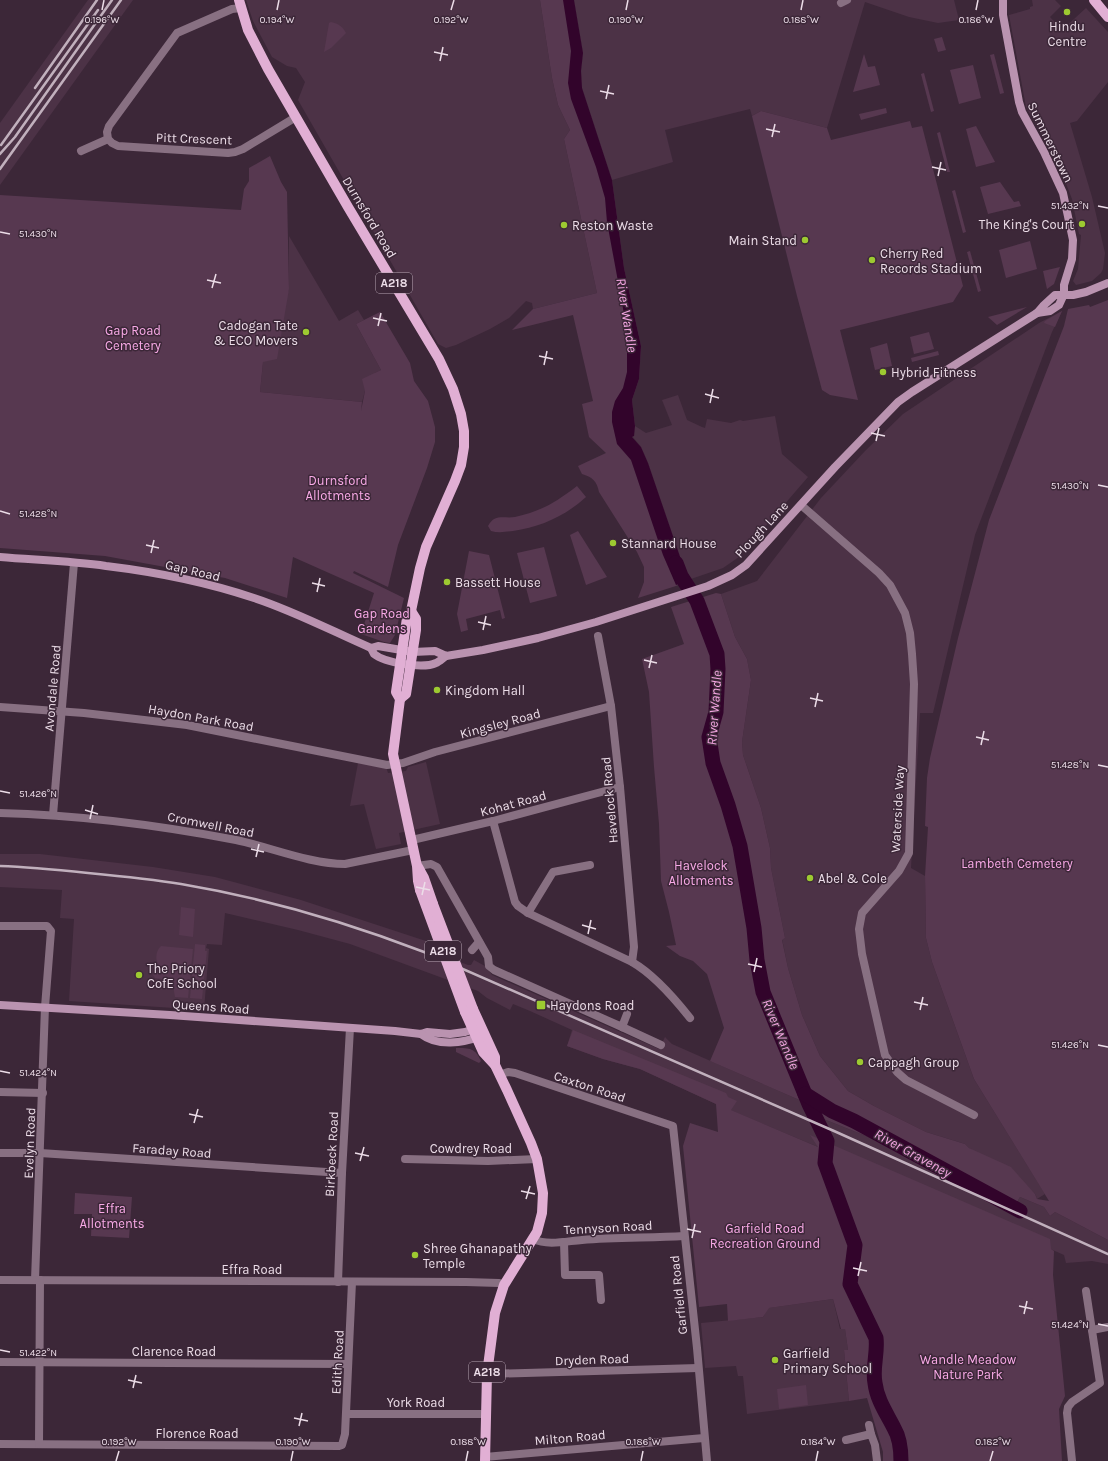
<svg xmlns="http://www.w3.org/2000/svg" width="1108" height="1461" font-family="Karla,sans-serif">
	<rect width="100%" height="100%" fill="#3c2738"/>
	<g fill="#4c3246">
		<polygon points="88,0 133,0 0,185 0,123"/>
		<polygon points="246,0 540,0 552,78 558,105 570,130 564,139 597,293 533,309 532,303 526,301 509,318 490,329 456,345 446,348 438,344 298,100 305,82 296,68 287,66 272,57 253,21"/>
		<polygon points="574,0 954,0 959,20 938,23 909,17 865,2 827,128 761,111 752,116 750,109 665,130 673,162 612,180 582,88 581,71 583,53"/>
		<polygon points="1032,0 1055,0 1061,6 1050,17 1062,30 1086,8 1108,32 1108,82 1077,121 1070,123 1092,197 1105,253 1103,269 1101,273 1092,281 1076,285 1073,281 1078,269 1081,235 1079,234 1072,199 1053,150 1041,134 1026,107 1009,15 1030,9 1030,7 1033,6"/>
		<polygon points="289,236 339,321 358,310 364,320 356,324 381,370 375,373 365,391 362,402 260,392 263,362 289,289"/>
		<polygon points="1062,311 1052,332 975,535 933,713 920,713 911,868 925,876 926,938 932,962 974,1079 1045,1194 1037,1199 1035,1194 1023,1183 969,1148 965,1144 926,1132 874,1106 848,1091 820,1056 802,1015 788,968 782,939 785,938 771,868 770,848 761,808 743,755 742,742 751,680 747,659 735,637 721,594 757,581 821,498 866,450 903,414 1039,323"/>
		<polygon points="678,395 687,420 702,427 705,428 707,419 731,423 740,420 743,421 775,416 782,454 808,477 739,557 723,568 688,580 648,463 641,447 632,436 634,436 635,426 646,433 672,425 662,400"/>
		<polygon points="426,762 440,824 399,833 401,844 376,849 364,804 350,806 358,763 386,767 388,773 406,771 408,767"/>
		<polygon points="0,854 40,854 153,867 215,877 301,900 429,942 433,952 468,965 471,965 474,960 485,966 492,975 659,1049 665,1037 672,1044 804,1102 821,1118 886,1144 1016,1204 1020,1197 1044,1207 1050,1216 1055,1212 1108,1240 1108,1264 1092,1261 1066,1263 1064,1255 818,1147 716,1104 640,1069 603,1059 567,1046 572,1030 530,1011 513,1004 510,1010 487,998 478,991 350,944 298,930 225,913 222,945 207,944 206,948 209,949 204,1010 69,1001 74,919 60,918 62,890 0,887"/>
		<polygon points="833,1299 840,1329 845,1329 848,1350 844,1350 849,1401 747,1414 743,1376 738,1376 736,1366 705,1368 701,1323 763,1317 768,1308"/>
	</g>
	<g fill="#573850">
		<path d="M 540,0 L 574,0 L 583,53 L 581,71 L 582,88 L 612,180 L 624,268 L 641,346 L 639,379 L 632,400 L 635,426 L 634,436 L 632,437 L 641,447 L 648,463 L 688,580 L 676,586 L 638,598 L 644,582 L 644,567 L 637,552 L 599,492 C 597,481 592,477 582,474 L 578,466 L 606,453 L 589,437 L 582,404 L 593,401 L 573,315 L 512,330 L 533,309 L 597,293 L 564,139 L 570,130 L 558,105 L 552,78 Z"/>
		<path d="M 331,22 C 339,24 342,26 346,33 L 331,48 L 324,52 L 329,23 Z"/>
		<polygon points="942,37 946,50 938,52 934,39"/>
		<polygon points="864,54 868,67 875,66 880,85 853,92"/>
		<polygon points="994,54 1004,93 1000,94 990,55"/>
		<polygon points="973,65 981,98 959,104 950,70"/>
		<polygon points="924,73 934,111 931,112 921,74"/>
		<polygon points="886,108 887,113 861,120 859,114"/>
		<polygon points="761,111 827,128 831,140 910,121 912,128 922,126 963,286 953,302 840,330 858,400 830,395 822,390 797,296 752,116"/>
		<polygon points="976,126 995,162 976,167 966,129"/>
		<polygon points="940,132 950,172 947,172 937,133"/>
		<polygon points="270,156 281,182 287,192 289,289 277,359 263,362 260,392 362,402 361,411 365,391 362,379 381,370 356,324 380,312 410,363 414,381 428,401 435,427 435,442 427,468 398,545 388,587 354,571 353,573 404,598 395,635 390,643 384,642 361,634 374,593 293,557 287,598 225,578 105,556 0,548 0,195 241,210 244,189 249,181 249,168"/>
		<polygon points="1000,182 1014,202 1019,201 1021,206 988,214 980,187"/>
		<polygon points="955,190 966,232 963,233 952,191"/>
		<polygon points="1030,241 1037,269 1006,278 999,250"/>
		<polygon points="970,251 981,291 978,292 967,252"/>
		<polygon points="1060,267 1054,284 1047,289 1043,271"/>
		<polygon points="1108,300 1108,1240 1055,1212 1050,1216 1044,1207 1020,1197 1016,1204 886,1144 821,1118 804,1102 710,1061 724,1028 707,974 693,961 680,956 666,946 676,945 669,912 661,881 659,824 654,767 649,692 642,659 684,644 671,607 716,593 721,594 735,637 747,659 751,680 742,742 743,755 761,808 770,848 771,868 785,938 782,940 788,968 802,1015 820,1056 848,1091 874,1106 926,1132 965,1144 969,1148 1011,1167 1035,1194 1037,1199 1049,1201 974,1079 932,962 926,938 925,876 928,827 925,826 927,778 930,758 958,638 989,520 1064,326 1068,309 1089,305 1090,307"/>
		<polygon points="1027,307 997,325 988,317"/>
		<polygon points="1062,311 1055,327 1044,323 1045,321"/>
		<polygon points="929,332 934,349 914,354 910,337"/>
		<polygon points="887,343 892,366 875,370 870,348"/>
		<polygon points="938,351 939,355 912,362 911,358"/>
		<path d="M 577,486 L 586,497 C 565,516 541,527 513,531 C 505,532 498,533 491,531 L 488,526 C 495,513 504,519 515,517 C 542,511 556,502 577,486 Z"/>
		<polygon points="578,531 607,577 586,585 570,535"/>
		<polygon points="544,547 557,596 530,603 517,553"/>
		<polygon points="469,551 489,555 505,618 502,619 500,610 466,619 468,630 461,632 457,614"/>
		<polygon points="181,907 195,909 193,937 179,935"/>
		<polygon points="195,944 205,945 205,951 207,951 202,999 190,998"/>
		<path d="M 161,946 L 193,949 L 188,998 L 175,997 C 173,982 171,980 155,978 L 153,975 L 154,971 L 157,968 C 157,959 154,953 161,946 Z"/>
		<polygon points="573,1030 726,1093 728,1097 737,1101 731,1110 818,1147 810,1135 1050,1239 1051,1249 1054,1251 1053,1275 1065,1396 1059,1409 1062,1461 883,1461 883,1452 867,1398 849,1401 844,1350 848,1350 845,1329 841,1329 833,1299 769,1308 763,1317 728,1321 727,1304 699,1307 683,1146 690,1123 718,1132 716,1104 640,1069 603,1059 567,1046"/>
		<path d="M 456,1048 C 470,1048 475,1048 481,1061 L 479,1063 L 456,1052 Z"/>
		<polygon points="75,1193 132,1197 129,1238 91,1236 92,1214 74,1214"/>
		<polygon points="806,1385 808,1405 779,1409 777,1389"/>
	</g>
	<polygon fill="#32042b" points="563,0 574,0 583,53 581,71 582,88 612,180 624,268 641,346 639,379 632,400 635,426 634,436 632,437 641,447 648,463 688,580 676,585 663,555 631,460 617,444 612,422 612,412 615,401 623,388 627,372 627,330 607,222 605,198 596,167 571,99 568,83 571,51"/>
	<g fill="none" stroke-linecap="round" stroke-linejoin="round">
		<g stroke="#32042b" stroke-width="15">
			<path d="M 676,563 L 681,576 L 697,601 L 717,654 L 718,669 L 716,712 L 709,737 L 713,763 L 728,805 L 740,846 L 754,928 L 757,960 L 763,992 L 809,1104 L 827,1141 L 825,1163 L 855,1245 L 850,1284 L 876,1338 C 878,1353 872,1368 875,1383 C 877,1400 887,1414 894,1428 C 900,1438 901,1450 901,1461"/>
			<polyline points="805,1094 832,1111 854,1121 1020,1211"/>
		</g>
		<g stroke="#887082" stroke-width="8">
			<polyline points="841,3 847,0"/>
			<polyline points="241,8 232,9 177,33 109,126 107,132 108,139 112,143 118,146 228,153 235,152 243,149 296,117"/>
			<polyline points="81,151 108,139"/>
			<polyline points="801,505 879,573 890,585 905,613 910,633 912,654 914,684 909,853 899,871 862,913 859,929 862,954 885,1055 897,1072 906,1080 974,1115"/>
			<polyline points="0,707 84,713 187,725 387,765 403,763 435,752 611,706"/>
			<path d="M 0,813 C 79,815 158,825 236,840 C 270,847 310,864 345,864 L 413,850"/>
			<polyline points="53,815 74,563"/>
			<polyline points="493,821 515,902 518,906 528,913 632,962 634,947 620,787 611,706 598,636"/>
			<polyline points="412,840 493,821 620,787"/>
			<polyline points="417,866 431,864 437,867 488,957 489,966 494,970 622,1027 627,1014"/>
			<polyline points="528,913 553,872 590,865"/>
			<polyline points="0,926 47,926 51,931 45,1007 35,1280"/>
			<polyline points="472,950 479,942"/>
			<path d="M 632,962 C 653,974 675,999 690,1018"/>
			<polyline points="622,1027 661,1045"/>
			<polyline points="499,1075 508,1072 515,1073 673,1126 697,1348 707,1461"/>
			<polyline points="0,1092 43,1093"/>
			<polyline points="0,1153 40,1153 342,1173"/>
			<polyline points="405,1159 488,1161 537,1159"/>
			<path d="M 533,1239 C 548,1246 567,1241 582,1240 C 616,1237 650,1238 684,1236"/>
			<polyline points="564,1242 565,1275 599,1275 601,1300"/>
			<polyline points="0,1280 466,1282 499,1283 504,1285"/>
			<polyline points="338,1282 342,1173 350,1028"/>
			<polyline points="1092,1330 1108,1327"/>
			<polyline points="0,1362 348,1364"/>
			<polyline points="487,1374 698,1368"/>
			<polyline points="346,1414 486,1414"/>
			<polyline points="869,1425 871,1434"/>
			<polyline points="846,1440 871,1434 875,1445 877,1461"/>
			<polyline points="0,1444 339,1446 342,1445 345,1434 352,1282"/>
			<polyline points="39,1444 40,1280"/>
			<polyline points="485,1457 704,1438"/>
			<polyline points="1072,1461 1067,1413 1068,1407 1072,1402 1100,1383 1086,1291"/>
		</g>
		<g stroke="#ba93b0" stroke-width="8">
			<polyline points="1003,0 1003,15 1019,102 1022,112 1044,152 1063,193 1073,240 1072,259 1064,285 1064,294 1059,305 1050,311 1037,313"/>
			<path d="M 0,557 C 35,560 71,561 106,566 C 156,572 206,582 254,598 C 294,611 332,631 371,648 C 372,650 373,652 374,654 C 385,663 423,669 436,663 C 439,662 443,658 446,656"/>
			<polyline points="371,648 378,646 413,652 435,651 446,656 483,650 538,638 596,622 708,586 732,575 746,565 835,467 898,402 912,392 1037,313 1043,306 1055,295 1073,295 1086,292 1108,283"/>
			<polyline points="0,1005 170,1015 395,1031 421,1034 427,1032 450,1034 465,1032 477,1028"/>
			<path d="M 421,1034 C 438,1047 463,1043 481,1036"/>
		</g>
		<g stroke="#e1afd4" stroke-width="10">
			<polyline points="239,0 248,30 268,69 348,207 439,359 453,389 461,414 464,431 464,447 461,465 455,481 426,547 420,568 411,611 407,618 396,692 400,699 393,754 417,866 418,881 420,890"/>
			<polyline points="1094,0 1108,17"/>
			<polyline points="400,699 406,694 416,630 416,619 411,611"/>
			<polyline points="418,867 424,878 433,904"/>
			<polyline points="473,1009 495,1057 495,1065"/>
			<polyline points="465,1012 483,1052 495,1065 507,1090 531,1143 537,1159 543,1193 542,1213 537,1232 504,1285 495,1313 487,1374 485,1461"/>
		</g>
		<g stroke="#c1b0bd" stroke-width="2.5">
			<polyline points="35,88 97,0"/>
			<polyline points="1,145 98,10"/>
			<polyline points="0,154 15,137 112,0"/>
			<polyline points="0,169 121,0"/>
			<path d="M 0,866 C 29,867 59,870 88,873 C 119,876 150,879 181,884 C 264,898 346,922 424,952 L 834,1131 L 1108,1254"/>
		</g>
		<g stroke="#e1afd4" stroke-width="10">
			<polyline points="420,890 465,1012"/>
			<polyline points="433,904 473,1009"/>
		</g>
	</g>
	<path fill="none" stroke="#ecdde8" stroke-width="1.5" d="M 102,10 L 104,0M 277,10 L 279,0M 451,10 L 454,0M 626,10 L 628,0M 801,10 L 803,0M 976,10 L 978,0M 434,52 L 448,55M 440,61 L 443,47M 600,91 L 614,94M 606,99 L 609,85M 766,129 L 780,132M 772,137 L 775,124M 932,167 L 946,170M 938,176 L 941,162M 1098,206 L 1108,208M 0,232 L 10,234M 207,280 L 221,283M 212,288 L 216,274M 373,318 L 387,321M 378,326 L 381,313M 539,356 L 553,359M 544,365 L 547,351M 705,394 L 719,398M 710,403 L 713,389M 871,433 L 885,436M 876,441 L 879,428M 1098,485 L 1108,487M 0,511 L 10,514M 146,545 L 159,548M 151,553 L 154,540M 312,583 L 325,586M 317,592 L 320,578M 478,622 L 491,625M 483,630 L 486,616M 644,660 L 657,663M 649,668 L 652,655M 810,698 L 823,701M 815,707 L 818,693M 976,737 L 989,740M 981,745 L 984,731M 1098,765 L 1108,767M 0,791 L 10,793M 85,810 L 98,814M 90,819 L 93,805M 251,849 L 264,852M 256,857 L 259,844M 416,887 L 430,890M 422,895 L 425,882M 582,925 L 596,929M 588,934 L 591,920M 748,964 L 762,967M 754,972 L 757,958M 914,1002 L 928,1005M 920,1010 L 923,997M 1098,1045 L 1108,1047M 0,1071 L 10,1073M 189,1114 L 203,1117M 194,1123 L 198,1109M 355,1153 L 369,1156M 360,1161 L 364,1147M 521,1191 L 535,1194M 526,1199 L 530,1186M 687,1229 L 701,1232M 692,1238 L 695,1224M 853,1268 L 867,1271M 858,1276 L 861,1262M 1019,1306 L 1033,1309M 1024,1314 L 1027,1301M 1098,1324 L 1108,1326M 0,1350 L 10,1352M 128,1380 L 142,1383M 133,1388 L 136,1375M 294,1418 L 308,1421M 299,1426 L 302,1413M 116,1461 L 119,1451M 291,1461 L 293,1451M 466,1461 L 468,1451M 641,1461 L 643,1451M 816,1461 L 818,1451M 990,1461 L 993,1451"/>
	<g fill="#9dca31" stroke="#3c2738" stroke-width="1.5">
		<circle cx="1067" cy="12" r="4"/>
		<circle cx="1082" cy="224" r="4"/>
		<circle cx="564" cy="225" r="4"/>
		<circle cx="805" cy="240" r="4"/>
		<circle cx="872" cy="260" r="4"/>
		<circle cx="306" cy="332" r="4"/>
		<circle cx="883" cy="372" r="4"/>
		<circle cx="613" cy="543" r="4"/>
		<circle cx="447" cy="582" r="4"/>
		<circle cx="437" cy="690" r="4"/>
		<circle cx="810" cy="878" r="4"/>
		<circle cx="139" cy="975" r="4"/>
		<rect x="536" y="1000" width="10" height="10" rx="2"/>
		<circle cx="860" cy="1062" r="4"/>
		<circle cx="415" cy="1255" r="4"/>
		<circle cx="775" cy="1360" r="4"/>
	</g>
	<g text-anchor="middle" stroke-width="3" stroke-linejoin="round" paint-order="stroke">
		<g fill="#3c2738" stroke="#b7a6b3" stroke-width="1">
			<rect x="376" y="273" width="36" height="20" rx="3"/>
			<rect x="425" y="941" width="36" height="20" rx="3"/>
			<rect x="469" y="1362" width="36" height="20" rx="3"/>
		</g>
		<g font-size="12" font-weight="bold" fill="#ecdde8">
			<text x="394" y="287">A218</text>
			<text x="443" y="955">A218</text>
			<text x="487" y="1376">A218</text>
		</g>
		<g font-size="13" fill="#ecdde8" stroke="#3c2738" text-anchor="start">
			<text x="1067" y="31" text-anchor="middle">Hindu<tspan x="1067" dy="15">Centre</tspan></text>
			<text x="1074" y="229" text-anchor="end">The King's Court</text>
			<text x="572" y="230">Reston Waste</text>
			<text x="797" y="245" text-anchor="end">Main Stand</text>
			<text x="880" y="258">Cherry Red<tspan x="880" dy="15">Records Stadium</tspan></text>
			<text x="298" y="330" text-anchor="end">Cadogan Tate<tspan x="298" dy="15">&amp; ECO Movers</tspan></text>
			<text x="891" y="377">Hybrid Fitness</text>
			<text x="621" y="548">Stannard House</text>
			<text x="455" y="587">Bassett House</text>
			<text x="445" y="695">Kingdom Hall</text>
			<text x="818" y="883">Abel &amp; Cole</text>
			<text x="147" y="973">The Priory<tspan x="147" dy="15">CofE School</tspan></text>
			<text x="550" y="1010">Haydons Road</text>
			<text x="868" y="1067">Cappagh Group</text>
			<text x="423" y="1253">Shree Ghanapathy<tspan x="423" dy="15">Temple</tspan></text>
			<text x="783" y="1358">Garfield<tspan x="783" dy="15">Primary School</tspan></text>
		</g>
		<g font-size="13" fill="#ecdde8" stroke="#3c2738">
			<text transform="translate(194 138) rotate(2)" y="5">Pitt Crescent</text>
			<text transform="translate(1051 142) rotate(64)" y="5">Summerstown</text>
			<text transform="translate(370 217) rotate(59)" y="5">Durnsford Road</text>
			<text transform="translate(761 529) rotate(-47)" y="5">Plough Lane</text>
			<text transform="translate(193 570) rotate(13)" y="5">Gap Road</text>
			<text transform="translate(52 688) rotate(-85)" y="5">Avondale Road</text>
			<text transform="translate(201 717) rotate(10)" y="5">Haydon Park Road</text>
			<text transform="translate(500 723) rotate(-15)" y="5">Kingsley Road</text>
			<text transform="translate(609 800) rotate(-95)" y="5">Havelock Road</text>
			<text transform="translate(513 803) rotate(-15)" y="5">Kohat Road</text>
			<text transform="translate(897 809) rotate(-87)" y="5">Waterside Way</text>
			<text transform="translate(211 824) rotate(11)" y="5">Cromwell Road</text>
			<text transform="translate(211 1006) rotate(4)" y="5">Queens Road</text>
			<text transform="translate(590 1086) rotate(18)" y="5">Caxton Road</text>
			<text transform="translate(29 1143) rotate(-88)" y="5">Evelyn Road</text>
			<text x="471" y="1153">Cowdrey Road</text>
			<text transform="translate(172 1150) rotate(4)" y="5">Faraday Road</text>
			<text transform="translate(331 1154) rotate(-87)" y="5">Birkbeck Road</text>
			<text transform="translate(608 1227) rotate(-3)" y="5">Tennyson Road</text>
			<text x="252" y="1274">Effra Road</text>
			<text transform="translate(678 1295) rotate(-96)" y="5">Garfield Road</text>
			<text x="174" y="1356">Clarence Road</text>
			<text transform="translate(592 1359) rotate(-2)" y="5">Dryden Road</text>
			<text transform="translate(337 1362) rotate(-87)" y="5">Edith Road</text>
			<text x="416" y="1407">York Road</text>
			<text x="197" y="1438">Florence Road</text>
			<text transform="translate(570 1437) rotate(-5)" y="5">Milton Road</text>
		</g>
		<g font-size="13" fill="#f9aae7" stroke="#3c2738">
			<text x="133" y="335">Gap Road<tspan x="133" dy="15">Cemetery</tspan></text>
			<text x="338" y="485">Durnsford<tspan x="338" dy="15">Allotments</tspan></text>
			<text x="382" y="618">Gap Road<tspan x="382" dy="15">Gardens</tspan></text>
			<text x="1017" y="868">Lambeth Cemetery</text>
			<text x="701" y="870">Havelock<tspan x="701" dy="15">Allotments</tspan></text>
			<text x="112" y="1213">Effra<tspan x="112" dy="15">Allotments</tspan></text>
			<text x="765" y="1233">Garfield Road<tspan x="765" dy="15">Recreation Ground</tspan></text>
			<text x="968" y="1364">Wandle Meadow<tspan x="968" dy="15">Nature Park</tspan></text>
		</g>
		<g font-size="14" font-style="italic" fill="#f3a5e1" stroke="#3c2738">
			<text transform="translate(627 315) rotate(81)" y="5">River Wandle</text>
			<text transform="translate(714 708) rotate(-86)" y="5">River Wandle</text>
			<text transform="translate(781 1034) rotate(67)" y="5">River Wandle</text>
			<text transform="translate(913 1153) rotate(29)" y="5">River Graveney</text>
		</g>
	</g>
	<g font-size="10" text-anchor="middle" fill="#ecdde8" stroke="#3c2738" stroke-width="3" stroke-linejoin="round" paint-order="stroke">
		<text x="102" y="23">0.196°W</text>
		<text x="277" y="23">0.194°W</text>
		<text x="451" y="23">0.192°W</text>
		<text x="626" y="23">0.190°W</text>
		<text x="801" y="23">0.188°W</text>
		<text x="976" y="23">0.186°W</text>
		<text x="1070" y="209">51.432°N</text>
		<text x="38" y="237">51.430°N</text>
		<text x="1070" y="489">51.430°N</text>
		<text x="38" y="517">51.428°N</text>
		<text x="1070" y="768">51.428°N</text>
		<text x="38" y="797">51.426°N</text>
		<text x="1070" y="1048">51.426°N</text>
		<text x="38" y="1076">51.424°N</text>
		<text x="1070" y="1328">51.424°N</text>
		<text x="38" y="1356">51.422°N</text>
		<text x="119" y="1445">0.192°W</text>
		<text x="293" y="1445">0.190°W</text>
		<text x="468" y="1445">0.188°W</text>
		<text x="643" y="1445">0.186°W</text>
		<text x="818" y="1445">0.184°W</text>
		<text x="993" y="1445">0.182°W</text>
	</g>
</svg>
